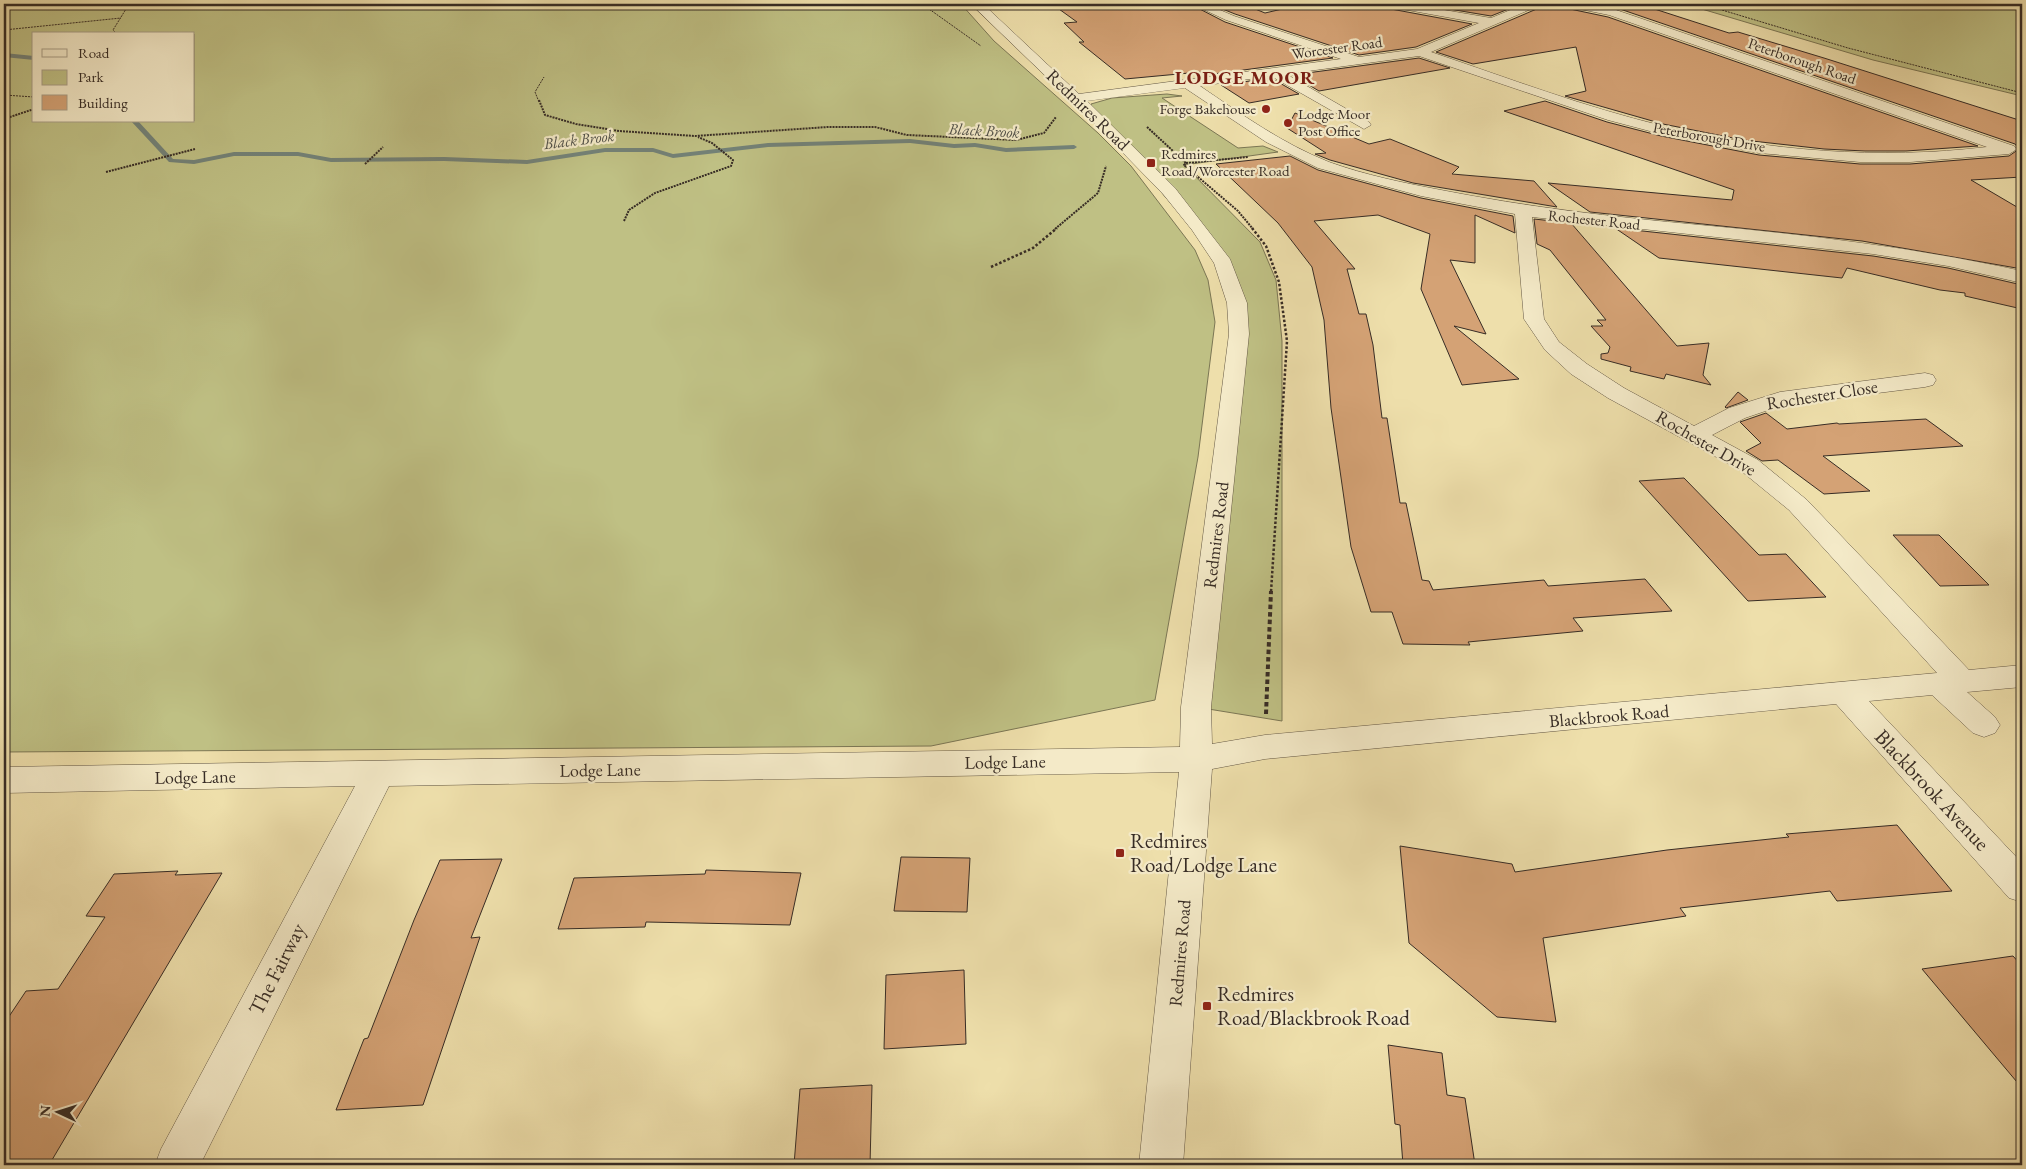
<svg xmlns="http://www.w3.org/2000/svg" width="2026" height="1169" font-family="'EB Garamond',serif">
	<rect width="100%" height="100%" fill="#eedfab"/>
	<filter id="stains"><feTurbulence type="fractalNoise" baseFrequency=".004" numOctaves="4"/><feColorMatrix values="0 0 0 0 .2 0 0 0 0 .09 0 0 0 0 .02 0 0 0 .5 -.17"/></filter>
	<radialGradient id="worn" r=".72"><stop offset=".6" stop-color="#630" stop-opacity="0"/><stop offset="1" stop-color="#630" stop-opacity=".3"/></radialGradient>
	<g fill="#bfc084" stroke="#7b7654" fill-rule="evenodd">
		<path d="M 4,4 L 961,4 L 994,41 L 1098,133 L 1131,166 L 1195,250 L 1208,280 L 1215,322 L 1198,457 L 1155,700 L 931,746 L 4,752 ZM 34,34 L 194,34 L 194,121 L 34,121 Z"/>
		<polygon points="1685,4 2022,4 2022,96 1873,60"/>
		<polygon points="1167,94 1182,96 1162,98 1238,148 1263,146 1278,152 1184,165 1260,242 1276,280 1282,341 1282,721 1196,707 1239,334 1223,263 1093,114 1091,104 1112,98"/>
	</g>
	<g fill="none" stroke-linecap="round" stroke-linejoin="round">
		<g fill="#738278" fill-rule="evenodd">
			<polygon points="4,53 34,56 34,60 4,57"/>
			<polygon points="131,121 138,121 173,159 194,160 234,152 298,152 331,158 444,157 527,160 605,148 653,148 673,154 768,143 910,139 954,144 975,143 1006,148 1074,145 1077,147 1074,149 1006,152 975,147 954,148 910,143 768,147 673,158 653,152 605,152 527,164 444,161 331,162 298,156 234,156 194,164 169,162"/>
		</g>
	</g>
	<g fill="#d4a275" stroke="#372c25">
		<polygon points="1052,4 1190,4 1225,22 1333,58 1206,75 1200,72 1125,79 1079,42 1084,42 1064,23 1077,22"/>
		<polygon points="1210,4 1243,4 1265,13 1304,4 1384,4 1391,9 1472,24 1416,47 1359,55 1235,14"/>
		<polygon points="1419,4 1521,4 1491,16"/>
		<polygon points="1541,4 1562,4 1570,9 1608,17 1978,146 1906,151 1865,151 1824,149 1743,140 1663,124 1565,96 1586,91 1576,47 1473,64 1436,52 1539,8"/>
		<polygon points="1594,4 1639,4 1729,33 1738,32 1824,58 2022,121 2022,177 1971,180 2022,210 2022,269 1862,241 1590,212 1548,183 1732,200 1734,190 1504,111 1545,101 1607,122 1661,136 1759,155 1860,164 1910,164 2009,156 2019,149 2015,144 1617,8"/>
		<polygon points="1419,58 1450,68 1319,91 1292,75"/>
		<polygon points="1271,78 1299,94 1249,103 1221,85"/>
		<polygon points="1295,113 1369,144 1390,139 1459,167 1452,174 1534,181 1557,207 1413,183 1330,160 1315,154 1326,153 1287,128"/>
		<polygon points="1290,156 1318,170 1421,198 1513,216 1515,233 1475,215 1475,263 1450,260 1486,334 1454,326 1519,379 1462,385 1421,289 1430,234 1378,215 1314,221 1355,269 1347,269 1359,314 1366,314 1373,345 1382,418 1387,418 1400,503 1406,503 1422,580 1429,581 1433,590 1544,580 1548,586 1645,579 1672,611 1573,618 1583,631 1468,642 1470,645 1403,644 1392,612 1371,612 1351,547 1331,408 1324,320 1312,267 1278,223 1216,164"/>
		<polygon points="1534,219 1571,223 1677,346 1709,343 1703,375 1711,385 1666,374 1664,379 1630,371 1631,367 1601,359 1601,354 1608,353 1610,347 1591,326 1603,326 1597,320 1606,320 1550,250 1537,244"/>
		<polygon points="1615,228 1873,256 1948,268 2022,285 2022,309 1965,296 1965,293 1940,290 1847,268 1842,278 1659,258"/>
		<polygon points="1738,392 1748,400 1726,408 1725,407"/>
		<polygon points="1766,413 1787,429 1837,423 1839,424 1926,419 1963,446 1823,456 1870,491 1824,494 1778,460 1762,461 1746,451 1761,443 1740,422"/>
		<polygon points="1684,478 1759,555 1786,554 1826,597 1748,601 1639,481"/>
		<polygon points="1893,535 1939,535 1989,585 1940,586"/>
		<polygon points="1897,825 1952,891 1837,901 1830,891 1680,908 1686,916 1543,938 1556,1022 1497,1017 1409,943 1400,846 1512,864 1515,872 1667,850 1789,837 1786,834"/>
		<polygon points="901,857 970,858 967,912 894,911"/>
		<polygon points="502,859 471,938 480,937 423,1105 336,1110 364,1039 368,1038 414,920 440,860"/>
		<polygon points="706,870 801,873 790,925 646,922 645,927 558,929 574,878 705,874"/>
		<polygon points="178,871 175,875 222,873 49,1165 4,1165 4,1024 26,991 58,989 105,917 86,916 114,874"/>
		<polygon points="2013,956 2022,966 2022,1088 1922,969"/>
		<polygon points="964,970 966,1044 884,1049 886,975"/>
		<polygon points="1388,1045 1442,1053 1447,1095 1465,1098 1475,1165 1403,1165 1400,1125 1395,1124"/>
		<polygon points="872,1085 870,1165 794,1165 800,1089"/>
	</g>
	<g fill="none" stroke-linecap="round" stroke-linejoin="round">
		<defs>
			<path id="minor" d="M 971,4 L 983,4 L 1079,94 L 1341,59 L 1226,20 L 1192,4 L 1206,4 L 1234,16 L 1359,57 L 1417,49 L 1479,23 L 1391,7 L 1386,4 L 1409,4 L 1491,18 L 1525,4 L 1539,4 L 1538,6 L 1431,52 C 1508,78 1584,107 1663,126 C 1768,151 1879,160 1987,147 L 1609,15 L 1570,7 L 1564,4 L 1586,4 L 1616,10 L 2014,146 L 2017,149 L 2009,154 L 1910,162 L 1860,162 L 1759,153 L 1661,134 L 1608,120 L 1419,56 L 1286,74 L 1369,122 L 1371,125 L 1364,129 L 1271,76 L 1200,86 C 1241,114 1283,144 1329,162 C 1365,175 1404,183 1441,190 C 1527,207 1613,217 1700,225 C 1809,235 1916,248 2022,271 L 2022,283 L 1948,266 L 1873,254 L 1532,217 L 1544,319 L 1559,342 L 1587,364 L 1624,388 L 1694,426 L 1729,408 L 1780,392 L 1925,373 L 1933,375 L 1936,380 L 1933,385 L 1925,387 L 1783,405 L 1745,418 L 1712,435 L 1758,460 L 1807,500 L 1969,670 L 2022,665 L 2022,687 L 1967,692 L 1995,717 L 2000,725 L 1995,733 L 1984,737 L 1973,733 L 1932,695 L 1869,701 L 2022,863 L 2022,902 L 2009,898 L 1836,704 L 1265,759 L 1212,769 L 1183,1165 L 1139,1165 L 1179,772 L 389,786 L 200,1165 L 155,1165 L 161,1149 L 355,786 L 4,793 L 4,767 L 1180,747 L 1181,707 L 1229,334 L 1227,303 L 1214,263 L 1192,230 L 1163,194 L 1088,117 ZM 1185,88 L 1266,142 L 1318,168 L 1421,196 L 1515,214 L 1524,319 L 1545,350 L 1571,374 L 1608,398 L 1740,470 L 1789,510 L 1937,673 L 1265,735 L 1212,744 L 1211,707 L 1249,334 L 1247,303 L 1230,259 L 1175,188 L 1087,101 Z"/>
		</defs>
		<use href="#minor" stroke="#655946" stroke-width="1"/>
		<g stroke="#372c25" stroke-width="1" stroke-dasharray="2 1" stroke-linecap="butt">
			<polyline points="922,4 981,46"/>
			<polyline points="1702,4 1848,48 2022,93"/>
			<polyline points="4,30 121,18"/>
			<polyline points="117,34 113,30 126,9 134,4"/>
			<polyline points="4,95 34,97"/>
			<polyline points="539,102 535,92 544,77"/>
		</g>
		<g stroke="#372c25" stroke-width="2" stroke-dasharray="2 1" stroke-linecap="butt">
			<polyline points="539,100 545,115 576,124 619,131 695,136 828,127 875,127 907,135 1016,140 1044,133 1056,117"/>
			<polyline points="4,119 34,109"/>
			<polyline points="1147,127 1186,163 1184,165 1186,167"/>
			<polyline points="1186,163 1248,157"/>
			<polyline points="365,164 383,147"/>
			<polyline points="1191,171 1238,211 1253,229"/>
			<polyline points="106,172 195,149"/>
			<polyline points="624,221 629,210 655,193 731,166 733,160 712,143 698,137"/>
			<polyline points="1055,229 1098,193 1106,166"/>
		</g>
		<g stroke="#372c25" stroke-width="2.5" stroke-dasharray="2.5 2" stroke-linecap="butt">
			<polyline points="1252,228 1266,246 1279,282 1287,341 1271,592"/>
			<polyline points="991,267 1033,248 1057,228"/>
		</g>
		<polyline stroke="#372c25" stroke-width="4" stroke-dasharray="4.5 3" stroke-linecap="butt" points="1266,714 1271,591"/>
		<use href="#minor" fill="#f4eac8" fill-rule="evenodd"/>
	</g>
	<g fill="#8f2418" stroke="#f4eac8" stroke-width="2">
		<circle cx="1266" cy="109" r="5"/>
		<circle cx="1288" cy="123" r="5"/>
		<rect x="1146" y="158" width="10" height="10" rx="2.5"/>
		<rect x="1115" y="848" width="10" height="10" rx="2.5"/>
		<rect x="1202" y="1001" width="10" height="10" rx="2.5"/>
	</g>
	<g text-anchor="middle" stroke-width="4.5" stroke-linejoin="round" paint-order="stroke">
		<g font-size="15" fill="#372c25" stroke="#f4eac8">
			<text transform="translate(1337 48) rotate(-8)" y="5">Worcester Road</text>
			<text transform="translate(1802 61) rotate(19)" y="5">Peterborough Road</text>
			<text transform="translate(1709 137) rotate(10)" y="5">Peterborough Drive</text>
			<text transform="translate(1594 220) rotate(6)" y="5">Rochester Road</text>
		</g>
		<g font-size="15" fill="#372c25" stroke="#f4eac8" text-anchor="start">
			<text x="1256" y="114" text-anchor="end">Forge Bakehouse</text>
			<text x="1298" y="119">Lodge Moor<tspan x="1298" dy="17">Post Office</tspan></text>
			<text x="1161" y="159">Redmires<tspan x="1161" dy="17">Road/Worcester Road</tspan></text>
		</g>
		<g font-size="16" font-style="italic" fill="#505048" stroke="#f4eac8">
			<text transform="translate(984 130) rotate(3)" y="6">Black Brook</text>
			<text transform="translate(579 139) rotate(-7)" y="6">Black Brook</text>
		</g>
		<g font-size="18" fill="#372c25" stroke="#f4eac8">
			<text transform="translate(1088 110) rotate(44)" y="6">Redmires Road</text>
			<text transform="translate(1822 395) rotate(-9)" y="6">Rochester Close</text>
			<text transform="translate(1706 443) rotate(30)" y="6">Rochester Drive</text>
			<text transform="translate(1216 535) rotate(-83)" y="6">Redmires Road</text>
			<text transform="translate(1609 716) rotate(-5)" y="6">Blackbrook Road</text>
			<text transform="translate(1005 762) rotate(-1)" y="6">Lodge Lane</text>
			<text transform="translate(600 770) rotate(-1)" y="6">Lodge Lane</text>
			<text transform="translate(195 777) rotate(-1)" y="6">Lodge Lane</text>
			<text transform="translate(1180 953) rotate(-85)" y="6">Redmires Road</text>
		</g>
		<g font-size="19" font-weight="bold" letter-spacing="1" fill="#7a1f14" stroke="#f4eac8">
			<text x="1245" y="84">LODGE MOOR</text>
		</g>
		<g font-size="21" fill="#372c25" stroke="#f4eac8">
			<text transform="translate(1932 790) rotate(47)" y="7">Blackbrook Avenue</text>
			<text transform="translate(277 969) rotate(-63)" y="7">The Fairway</text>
		</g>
		<g font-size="21" fill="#372c25" stroke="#f4eac8" text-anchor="start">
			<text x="1130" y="848">Redmires<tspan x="1130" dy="24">Road/Lodge Lane</tspan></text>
			<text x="1217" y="1001">Redmires<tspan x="1217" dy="24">Road/Blackbrook Road</tspan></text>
		</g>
	</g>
	<rect width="2026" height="1169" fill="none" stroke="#eedfab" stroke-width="20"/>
	<rect x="5" y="5" width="2016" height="1159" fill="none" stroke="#372c25" stroke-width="2.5"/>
	<rect x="10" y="10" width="2006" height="1149" fill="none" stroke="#372c25"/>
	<rect x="32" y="32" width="162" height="90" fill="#f4eac8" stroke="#a89e87"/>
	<rect x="42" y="49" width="25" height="8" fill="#f4eac8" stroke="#a89e87"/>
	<text x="78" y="58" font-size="15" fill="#372c25">Road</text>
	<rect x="42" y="70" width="25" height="15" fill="#bfc084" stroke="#a89e87"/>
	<text x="78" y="82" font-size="15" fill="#372c25">Park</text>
	<rect x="42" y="95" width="25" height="15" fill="#d4a275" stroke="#a89e87"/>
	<text x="78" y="108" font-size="15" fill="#372c25">Building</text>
	<g transform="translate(58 1112) rotate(274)" stroke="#f4eac8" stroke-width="4" paint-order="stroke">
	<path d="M0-4L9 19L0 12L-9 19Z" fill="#372c25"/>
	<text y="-8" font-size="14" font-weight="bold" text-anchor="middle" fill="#372c25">N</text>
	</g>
	<rect width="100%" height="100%" filter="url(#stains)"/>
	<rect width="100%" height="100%" fill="url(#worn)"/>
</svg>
